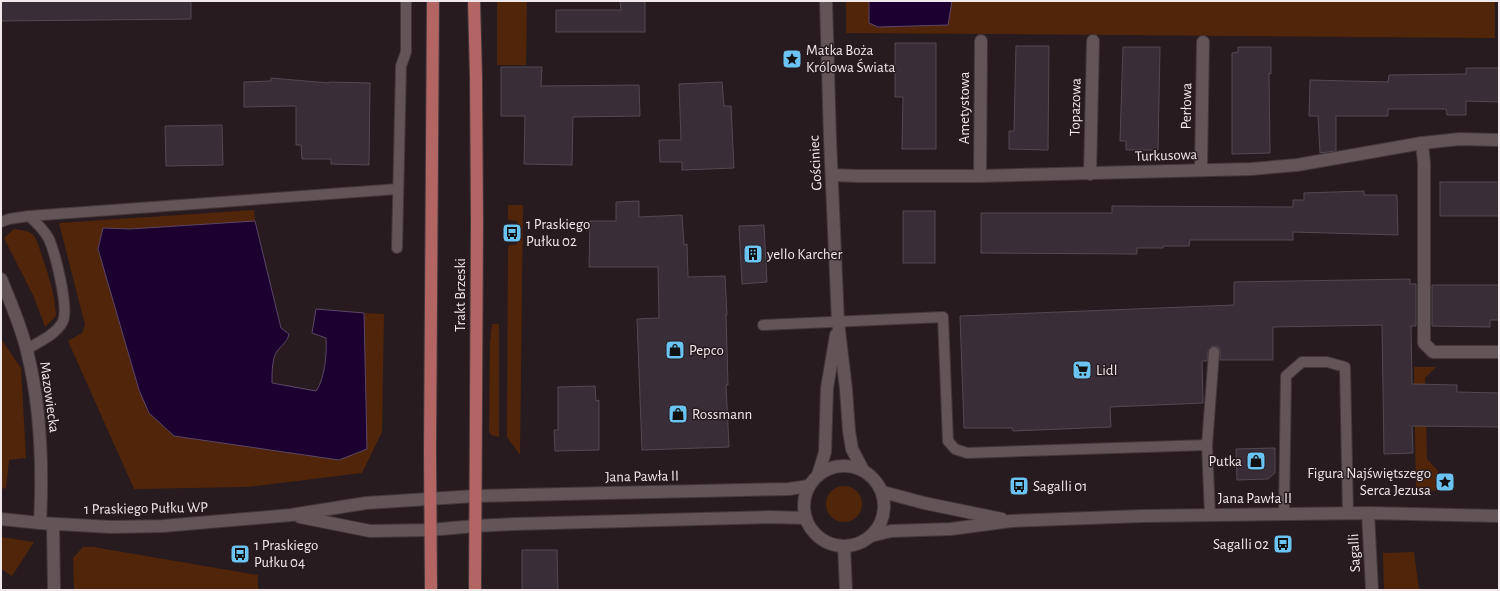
<svg xmlns="http://www.w3.org/2000/svg" width="1500" height="591" font-family="'Alegreya Sans',sans-serif">
	<rect width="100%" height="100%" fill="#271b1f"/>
	<g fill="#512509">
		<polygon points="497,1 527,1 526,65 497,65"/>
		<polygon points="846,1 1495,1 1495,38 846,33"/>
		<polygon points="508,205 523,205 520,455 507,437 508,247 510,245 517,244 517,221 508,220"/>
		<polygon points="254,210 255,221 130,229 104,228 139,390 367,449 364,313 384,314 382,432 362,473 247,487 134,489 68,341 82,333 85,325 59,223"/>
		<path d="M 14,229 C 20,230 28,230 32,234 C 37,238 39,248 41,253 C 48,274 55,294 56,316 L 45,327 L 34,297 L 4,238 Z"/>
		<polygon points="492,324 499,324 499,437 491,435 489,432 490,343"/>
		<polygon points="1,339 21,368 26,458 9,460 6,488 1,489"/>
		<polygon points="1414,367 1436,367 1425,378 1427,459 1438,471 1439,490 1416,492"/>
		<circle cx="844" cy="504" r="18"/>
		<polygon points="1,537 34,542 12,576 1,569"/>
		<polygon points="83,547 93,547 258,575 258,590 74,590 73,558"/>
		<polygon points="1414,552 1419,590 1384,590 1383,553"/>
	</g>
	<g fill="#1c002f" stroke="#5c4667">
		<polygon points="869,1 952,1 948,25 878,27 869,23"/>
		<path d="M 255,221 L 281,328 L 289,334 C 287,344 278,347 275,355 C 272,363 272,374 272,383 L 316,391 C 325,379 327,353 326,338 L 312,333 L 316,309 L 364,313 L 367,449 L 339,460 L 174,436 L 149,413 L 139,390 L 98,249 L 103,228 L 130,229 Z"/>
	</g>
	<g fill="#392e37" stroke="#544952">
		<polygon points="1,1 191,1 191,19 1,21"/>
		<polygon points="620,1 645,1 645,32 556,32 556,10 621,10"/>
		<polygon points="895,43 936,43 936,149 902,149 903,97 895,97"/>
		<polygon points="1016,46 1049,46 1048,150 1009,149 1009,131 1014,131"/>
		<polygon points="1123,47 1160,47 1158,150 1126,150 1126,141 1120,141"/>
		<polygon points="1238,47 1271,47 1271,74 1269,73 1270,153 1232,154 1232,53 1238,52"/>
		<polygon points="501,67 542,67 541,86 639,85 640,116 573,117 572,165 524,164 525,116 501,116"/>
		<polygon points="1466,68 1499,68 1499,102 1466,101 1466,115 1447,115 1446,109 1388,109 1388,116 1336,116 1336,151 1320,153 1318,116 1309,116 1310,80 1388,82 1389,75 1466,74"/>
		<polygon points="271,78 329,83 329,82 370,83 369,165 331,164 331,159 302,159 301,145 296,145 296,106 244,107 244,82 271,81"/>
		<polygon points="722,82 724,106 731,106 734,168 682,170 682,162 660,162 659,140 681,140 679,84"/>
		<polygon points="222,125 223,165 166,166 165,126"/>
		<rect x="1440" y="182" width="59" height="34"/>
		<polygon points="1364,191 1364,195 1397,195 1398,235 1293,232 1293,240 1190,240 1189,246 1163,246 1163,248 1137,248 1137,254 981,253 981,213 1112,213 1112,206 1293,207 1293,200 1304,200 1304,193"/>
		<polygon points="639,201 639,217 682,215 684,245 687,244 688,277 725,276 727,315 726,315 728,385 726,385 729,447 642,450 637,319 659,318 658,267 589,267 590,221 616,221 616,202"/>
		<rect x="903" y="211" width="32" height="52"/>
		<polygon points="764,225 767,282 742,284 739,226"/>
		<polygon points="1410,279 1410,284 1416,284 1416,326 1411,326 1412,384 1457,385 1457,392 1499,393 1499,427 1412,426 1413,453 1384,454 1382,325 1273,327 1273,360 1220,360 1220,349 1217,346 1212,346 1208,351 1207,361 1202,361 1203,403 1110,407 1111,427 1013,431 1012,428 964,428 960,316 1234,305 1234,282"/>
		<polygon points="1432,285 1499,285 1499,320 1490,320 1490,327 1432,326"/>
		<polygon points="595,386 596,401 599,400 599,450 555,451 554,430 558,430 558,387"/>
		<polygon points="1275,448 1275,473 1268,479 1237,480 1236,449"/>
		<polygon points="522,550 557,550 558,590 522,590"/>
	</g>
	<g fill="none" stroke-linecap="round" stroke-linejoin="round">
		<defs>
			<g id="service">
				<polyline points="1,222 9,219 29,216 398,189"/>
				<polyline points="397,248 401,66 406,52 406,1"/>
				<polyline points="763,325 943,317 948,441 955,449 967,453 1207,445"/>
				<path d="M 27,349 C 39,342 57,334 63,321 C 69,307 55,253 49,239 C 44,230 37,223 29,216"/>
				<polyline points="1284,514 1286,376 1302,362 1327,362 1345,367 1348,514"/>
				<polyline points="1210,515 1207,445 1214,352"/>
			</g>
			<g id="minor">
				<polyline points="826,1 830,139 838,322 846,389 849,431 852,449 863,470"/>
				<polyline points="1422,143 1424,163 1424,343 1433,352 1499,352"/>
				<polyline points="1201,169 1203,42"/>
				<polyline points="1090,174 1093,41"/>
				<polyline points="832,175 858,176 980,176 1251,169 1297,165 1422,143 1460,139 1499,140"/>
				<polyline points="980,176 981,41"/>
				<path d="M 1,279 C 11,303 21,326 27,351 C 41,407 43,465 40,523"/>
				<polyline points="818,475 825,452 827,388 836,335"/>
				<polyline points="1368,513 1372,590"/>
				<polyline points="53,524 54,590"/>
				<polyline points="844,546 846,590"/>
			</g>
			<g id="tertiary">
				<circle cx="844" cy="506" r="40"/>
				<polyline points="883,492 924,503 1002,519"/>
				<polyline points="300,517 370,531 430,530 475,526 514,524 769,517 806,518"/>
				<polyline points="1,519 40,523 112,527 163,526 291,515 366,503 475,496 789,489 809,486"/>
				<polyline points="871,536 891,531 951,529 1011,521 1142,516 1368,513 1499,516"/>
			</g>
			<g id="primary">
				<polyline points="474,1 476,77 477,221 475,590"/>
				<polyline points="431,590 430,451 433,1"/>
			</g>
		</defs>
		<use href="#service" stroke="#42383b" stroke-width="12"/>
		<use href="#minor" stroke="#42383b" stroke-width="14"/>
		<use href="#tertiary" stroke="#42383b" stroke-width="14"/>
		<use href="#primary" stroke="#42383b" stroke-width="14"/>
		<use href="#service" stroke="#635458" stroke-width="10"/>
		<use href="#minor" stroke="#635458" stroke-width="12"/>
		<use href="#tertiary" stroke="#635458" stroke-width="12"/>
		<use href="#primary" stroke="#b36564" stroke-width="12"/>
	</g>
	<defs>
		<symbol id="sight-square" viewBox="-11 -11 22 22"><rect x="-9" y="-9" width="18" height="18" rx="4" fill="#6ac3f1" stroke="#271b1f"/><path d="M0-6L1.8-2.2L6-1.7L2.9 1.2L3.7 5.4L0 3.3L-3.7 5.4L-2.9 1.2L-6-1.7L-1.8-2.2Z" fill="#111"/></symbol>
		<symbol id="bus-square" viewBox="-11 -11 22 22"><rect x="-9" y="-9" width="18" height="18" rx="4" fill="#6ac3f1" stroke="#271b1f"/><path d="M-5-6H5V4H4V6H2V4H-2V6H-4V4H-5ZM-3.5-4V0h7V-4ZM-3.5 1.2v1.5H-2V1.2ZM2 1.2v1.5H3.5V1.2Z" fill="#111"/></symbol>
		<symbol id="building-square" viewBox="-11 -11 22 22"><rect x="-9" y="-9" width="18" height="18" rx="4" fill="#6ac3f1" stroke="#271b1f"/><path d="M-4-6H4V6H1V3H-1V6H-4ZM-2.5-4.3h1.7v1.8h-1.7ZM.8-4.3h1.7v1.8H.8ZM-2.5-1h1.7V.8h-1.7ZM.8-1h1.7V.8H.8Z" fill="#111"/></symbol>
		<symbol id="shop-square" viewBox="-11 -11 22 22"><rect x="-9" y="-9" width="18" height="18" rx="4" fill="#6ac3f1" stroke="#271b1f"/><path d="M-5-2.5h2.3a2.7 3.5 0 0 1 5.4 0H5L5.5 6h-11ZM-1.5-2.5h3a1.5 2.3 0 0 0-3 0Z" fill="#111"/></symbol>
		<symbol id="supermarket-square" viewBox="-11 -11 22 22"><rect x="-9" y="-9" width="18" height="18" rx="4" fill="#6ac3f1" stroke="#271b1f"/><path d="M-6-5.5h2.5l.6 2H6L4.5 2H-2.5L-4.4-4H-6ZM-1.5 3.2a1.3 1.3 0 1 0 .1 0ZM3 3.2a1.3 1.3 0 1 0 .1 0Z" fill="#111"/></symbol>
	</defs>
	<g fill-rule="evenodd">
		<use href="#sight-square" x="781" y="48" width="22" height="22"/>
		<use href="#bus-square" x="501" y="222" width="22" height="22"/>
		<use href="#building-square" x="742" y="243" width="22" height="22"/>
		<use href="#shop-square" x="664" y="339" width="22" height="22"/>
		<use href="#supermarket-square" x="1071" y="359" width="22" height="22"/>
		<use href="#shop-square" x="667" y="403" width="22" height="22"/>
		<use href="#shop-square" x="1245" y="450" width="22" height="22"/>
		<use href="#sight-square" x="1434" y="471" width="22" height="22"/>
		<use href="#bus-square" x="1008" y="475" width="22" height="22"/>
		<use href="#bus-square" x="1272" y="533" width="22" height="22"/>
		<use href="#bus-square" x="229" y="543" width="22" height="22"/>
	</g>
	<g text-anchor="middle" stroke-width="3" stroke-linejoin="round" paint-order="stroke">
		<g font-size="15" fill="#f1e8eb" stroke="#271b1f" text-anchor="start">
			<text x="806" y="55">Matka Boża<tspan x="806" dy="17">Królowa Świata</tspan></text>
			<text x="526" y="229">1 Praskiego<tspan x="526" dy="17">Pułku 02</tspan></text>
			<text x="767" y="259">yello Karcher</text>
			<text x="689" y="355">Pepco</text>
			<text x="1096" y="375">Lidl</text>
			<text x="692" y="419">Rossmann</text>
			<text x="1242" y="466" text-anchor="end">Putka</text>
			<text x="1431" y="478" text-anchor="end">Figura Najświętszego<tspan x="1431" dy="17">Serca Jezusa</tspan></text>
			<text x="1033" y="491">Sagalli 01</text>
			<text x="1269" y="549" text-anchor="end">Sagalli 02</text>
			<text x="254" y="550">1 Praskiego<tspan x="254" dy="17">Pułku 04</tspan></text>
		</g>
		<g font-size="15" fill="#f1e8eb" stroke="#271b1f">
			<text transform="translate(1186 106) rotate(-89)" y="5">Perłowa</text>
			<text transform="translate(1075 107) rotate(-89)" y="5">Topazowa</text>
			<text transform="translate(964 108) rotate(-90)" y="5">Ametystowa</text>
			<text transform="translate(1166 155) rotate(-2)" y="5">Turkusowa</text>
			<text transform="translate(815 163) rotate(-93)" y="5">Gościniec</text>
			<text transform="translate(460 295) rotate(-90)" y="5">Trakt Brzeski</text>
			<text transform="translate(50 397) rotate(82)" y="5">Mazowiecka</text>
			<text transform="translate(642 476) rotate(-1)" y="5">Jana Pawła II</text>
			<text x="1255" y="503">Jana Pawła II</text>
			<text transform="translate(146 508) rotate(-1)" y="5">1 Praskiego Pułku WP</text>
			<text transform="translate(1354 553) rotate(-93)" y="5">Sagalli</text>
		</g>
	</g>
	<rect width="1500" height="591" fill="none" stroke="#f1e8eb" stroke-width="4"/>
</svg>
